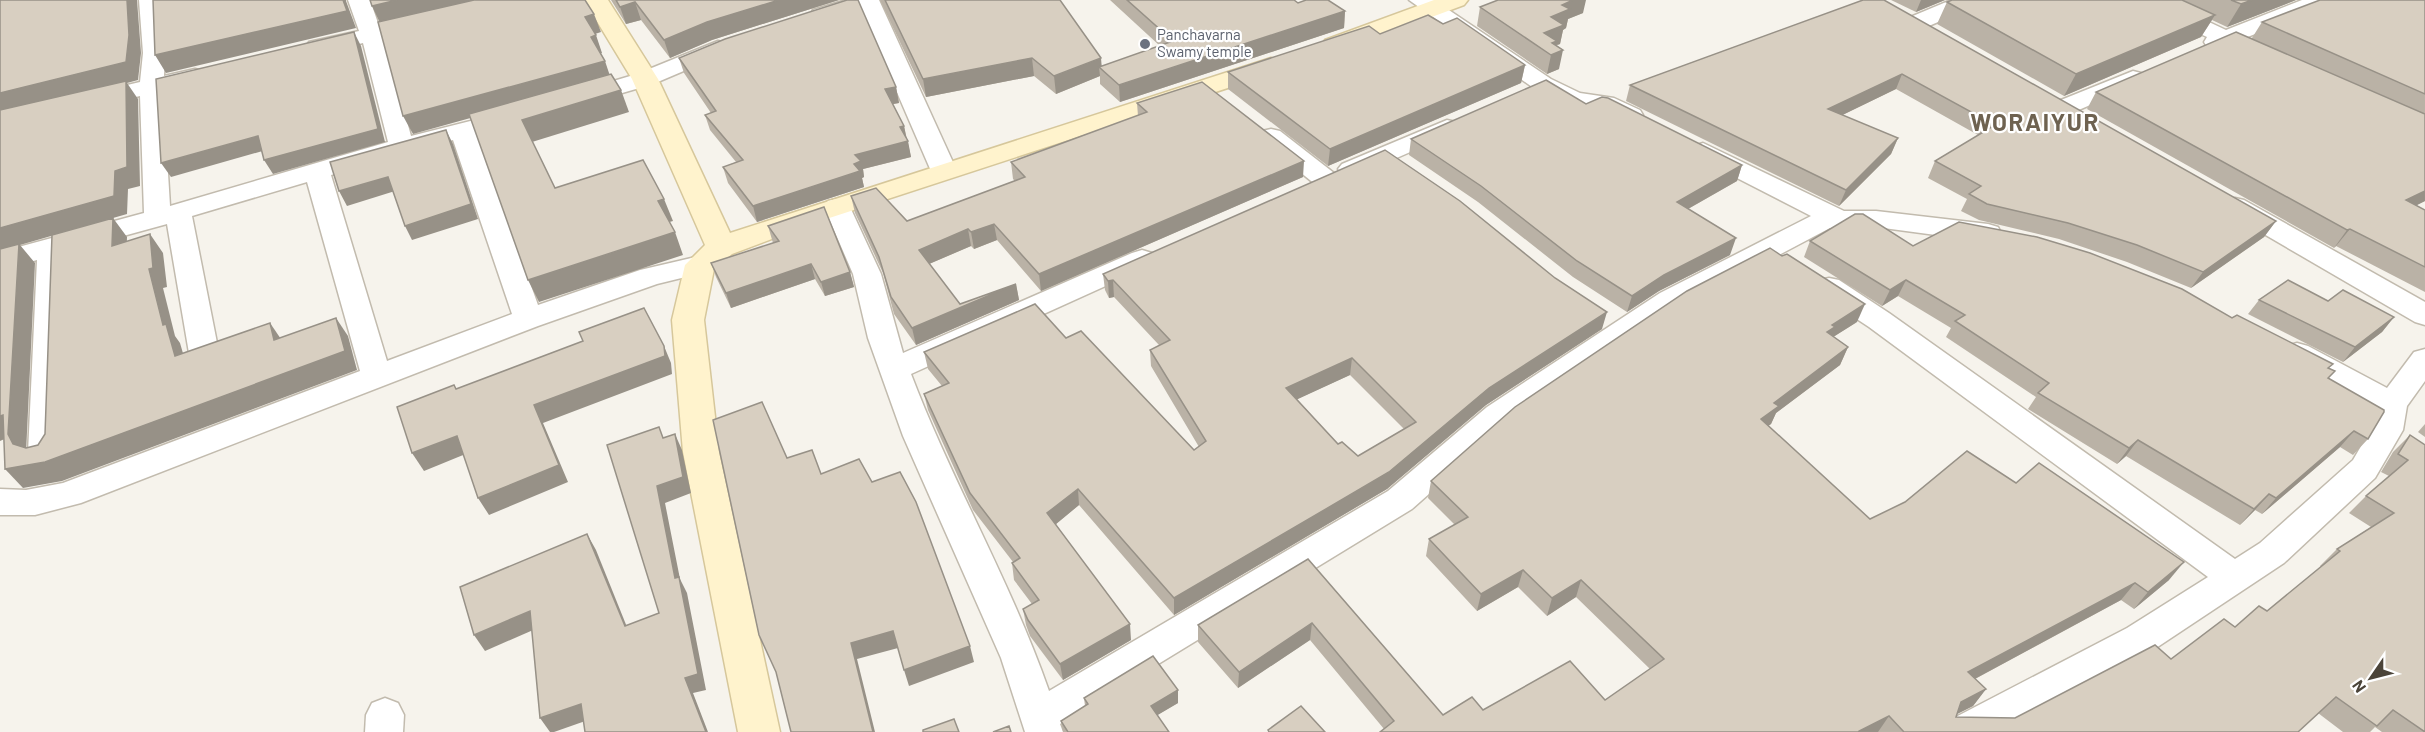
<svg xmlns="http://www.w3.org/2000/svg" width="2425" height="732" font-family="Barlow,sans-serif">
	<rect width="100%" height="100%" fill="#f6f3ec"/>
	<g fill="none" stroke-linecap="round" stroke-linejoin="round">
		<defs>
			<g id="street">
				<path d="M 139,0 L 161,0 L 165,53 L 164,76 L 195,69 L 203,71 L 207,76 L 203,81 L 163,91 L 170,206 L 388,142 L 363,43 L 317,54 L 309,52 L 306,47 L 309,42 L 359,31 L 348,0 L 370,0 L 379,26 L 420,16 L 428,18 L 431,23 L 428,28 L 384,38 L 411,136 L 514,110 L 523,112 L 526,117 L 523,122 L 476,134 L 538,305 L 640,270 L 700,256 L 710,259 L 714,265 L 710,271 L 657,284 L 538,326 L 81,503 L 35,515 L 0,515 L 0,489 L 26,490 L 63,483 L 360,371 L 307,182 L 192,216 L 219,353 L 215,360 L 204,363 L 193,360 L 189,353 L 167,224 L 65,252 L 60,453 L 55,462 L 44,465 L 33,462 L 28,453 L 37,260 L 0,270 L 0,252 L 144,213 L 140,96 L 93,107 L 85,105 L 81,100 L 85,95 L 140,82 L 143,53 ZM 453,140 L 512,314 L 387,361 L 331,175 Z"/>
				<polygon points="846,0 879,0 957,171 953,176 944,179 935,176 931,171 861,9 821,22 813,20 810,15 813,10"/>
				<polygon points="1409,0 1434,0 1551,79 1580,93 1614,98 1640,110 1643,115 1640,120 1631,122 1600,110 1566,104 1535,89"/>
				<polygon points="1951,0 1981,0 1978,5 1924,28 1908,28 1905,23 1908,18"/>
				<path d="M 2133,0 L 2162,0 L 2226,30 L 2302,0 L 2332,0 L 2329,5 L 2245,38 L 2269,49 L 2272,54 L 2269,59 C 2252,63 2243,49 2227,47 C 2220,45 2214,49 2207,47 L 2204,42 L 2207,37 L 2136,5 Z"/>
				<polygon points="718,41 726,43 729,48 726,53 653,84 581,105 573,103 569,98 573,93 637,74"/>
				<polygon points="2133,71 2141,73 2145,78 2141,83 2074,112 2065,114 2056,112 2053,107 2056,102"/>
				<polygon points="1447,120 1456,122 1459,127 1456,132 1360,174 1351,177 1342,174 1338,169 1342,164"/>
				<polygon points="1271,129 1280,131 1334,173 1338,179 1334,185 1325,187 1316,185 1262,141 1259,136 1262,131"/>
				<path d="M 1703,143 L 1844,211 L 1876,211 L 1988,224 L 1998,227 L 2001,233 L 1998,239 L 1988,242 L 1876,227 L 1830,228 L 1680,307 L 1509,423 L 1412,509 L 1060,724 L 1063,732 L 1025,732 L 1001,658 L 903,436 L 868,338 L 853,274 L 824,207 L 828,201 L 837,199 L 846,201 L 850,207 L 881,274 L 903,353 L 1132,253 L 1142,250 L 1152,253 L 1156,259 L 1152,265 L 911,374 C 952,482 1011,582 1049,691 L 1388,491 L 1487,407 L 1660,293 L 1811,216 L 1694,156 L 1690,151 L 1694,146 Z"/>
				<polygon points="2235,198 2244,200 2425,302 2425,325 2415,322 2226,212 2222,206 2226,200"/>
				<polygon points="1829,278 1839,280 1889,313 2235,559 2260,543 2353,460 2371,429 2376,409 2286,360 2282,353 2286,346 2297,343 2308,346 2387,388 2414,352 2425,349 2425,381 2407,406 2403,430 2375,478 2284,563 2153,650 2000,732 1945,732 1950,720 2127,628 2208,577 1869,327 1819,294 1815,287 1819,280"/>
				<polygon points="385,698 398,703 404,715 403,732 365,732 366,715 372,703"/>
			</g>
			<g id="secondary">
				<polygon points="584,0 608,0 658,79 730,233 1262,61 1271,58 1280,61 1284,66 1280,71 814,223 732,254 714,269 704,320 719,452 780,732 738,732 683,452 672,320 685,265 705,245 632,79"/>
				<polygon points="1434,0 1468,0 1464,5 1343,50 1334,52 1325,50 1322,45 1325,40"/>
			</g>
		</defs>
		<use href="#street" stroke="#c2bbae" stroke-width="3"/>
		<use href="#secondary" stroke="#d6c79b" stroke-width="3"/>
		<use href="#street" fill="#fff" fill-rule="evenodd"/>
		<use href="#secondary" fill="#fff3cd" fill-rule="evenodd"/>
	</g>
	<g fill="#bab2a6" fill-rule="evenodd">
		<polygon points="611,0 839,0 712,40 670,58 641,20 626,24"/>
		<polygon points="880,0 1060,0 1102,66 1160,46 1110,0 1294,0 1298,3 1345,11 1344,28 1120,102 1100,84 1100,76 1056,94 1034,76 926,97"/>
		<polygon points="1863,0 2276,221 2264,237 2191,288 2127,262 2059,239 1979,220 1961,211 1967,199 1928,178 1935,161 1978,135 1896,89 1842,115 1898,138 1891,154 1839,206 1626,101 1630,85"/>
		<polygon points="1891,0 1945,0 1916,12"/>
		<polygon points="1952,0 2296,0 2227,27 2212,20 2201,37 2064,96 1937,24 1947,2"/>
		<polygon points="2425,0 2425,201 2416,205 2425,210 2425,292 2336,246 2334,248 2087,109 2096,92 2252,38 2262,22"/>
		<polygon points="1480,7 1583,13 1568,19 1566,28 1563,30 1560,44 1556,46 1559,69 1547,74 1477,26"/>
		<polygon points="1443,24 1525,65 1521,83 1328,166 1228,89 1228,72 1380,34"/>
		<polygon points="679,58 896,87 899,103 892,104 904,126 911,157 863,169 864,177 862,178 864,187 757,222 728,183 723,167 736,162 710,130 705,115 711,113 684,73"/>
		<polygon points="1137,103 1303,177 1041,291 997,240 974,249 971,246 929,264 960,304 1016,284 1019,300 916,345 894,314 883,273 855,213 851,196 907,221 1015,181 1013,179 1011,162 1138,116"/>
		<polygon points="1586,104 1742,165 1737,181 1688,209 1730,255 1659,291 1627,312 1573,277 1478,202 1409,155 1411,139"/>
		<polygon points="768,226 850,272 854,287 825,296 815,279 731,308 716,277 711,263 773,243"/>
		<polygon points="1810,241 1913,246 2232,318 2335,371 2329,378 2368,439 2353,455 2340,447 2262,514 2255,510 2240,525 2126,456 2117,464 2028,409 2036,397 1946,337 1951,328 1898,296 1882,306 1804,257"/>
		<path d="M 1103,274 L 1602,329 L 1486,405 L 1387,489 L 1174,615 L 1079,505 L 1056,524 L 1131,640 L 1063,680 L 1030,636 L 1026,625 L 1023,609 L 1032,604 L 1014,580 L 1012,563 L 1013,562 L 973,510 L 928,410 L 924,394 L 942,386 L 928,369 L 924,352 L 1066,338 L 1194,450 L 1199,447 L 1151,366 L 1150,350 L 1159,345 L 1114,297 L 1109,298 L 1105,290 ZM 1350,375 L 1404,429 L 1358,456 L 1338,444 L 1297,399 Z"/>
		<polygon points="2259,300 2328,301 2394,317 2382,332 2343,362 2248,314"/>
		<polygon points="1857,322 1833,337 1848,347 1840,365 1776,413 1771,424 1768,426 1870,519 2016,483 2169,580 2134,609 2121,600 1975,679 1986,689 1973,706 1957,714 1956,717 2015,718 2171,659 2267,611 2321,567 2320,566 2337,549 2371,527 2349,513 2366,496 2389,476 2381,472 2393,452 2410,435 2425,732 2382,732 2375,727 2370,732 2343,732 2318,713 2298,732 1380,732 1384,729 1310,640 1238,688 1198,642 1198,625 1308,559 1443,715 1483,710 1605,700 1650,669 1576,597 1547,616 1518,587 1477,611 1426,556 1429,539 1455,525 1428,498 1431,481"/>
		<polygon points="2425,424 2425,437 2418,432"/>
		<polygon points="1178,690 1178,703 1157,715 1169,732 1063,732 1061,721 1085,706 1084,698"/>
	</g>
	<g fill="#979187">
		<polygon points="127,0 137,0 141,53 138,80 127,83 138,99 140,186 128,189 127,214 113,218 127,237 126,264 112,246 113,218 20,245 35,263 26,453 13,444 9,437 0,441 0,93"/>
		<polygon points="343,0 346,0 346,1 356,28 166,73 155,55"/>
		<polygon points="397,0 478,0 380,23 372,6"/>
		<polygon points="779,0 839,0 712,40 670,58 664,40 707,22"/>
		<polygon points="1573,0 1586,0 1583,13 1568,19 1566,28 1563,30 1560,44 1556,45 1563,50 1559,69 1547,74 1551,55 1544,33 1551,17 1562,5"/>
		<polygon points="1921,0 1945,0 1916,12"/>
		<polygon points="2252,0 2296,0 2227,27 2241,4"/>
		<polygon points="635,2 641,20 626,24 620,7"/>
		<polygon points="1345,11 1344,28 1120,102 1119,85"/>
		<polygon points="594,14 601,32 592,35 585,17"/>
		<polygon points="2215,15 2201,37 2064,96 2076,74"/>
		<polygon points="354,32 361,46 385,142 273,174 264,160"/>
		<polygon points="596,35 602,53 597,54 591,37"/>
		<polygon points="1032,58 1034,76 926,97 923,79"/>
		<polygon points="1101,58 1102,70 1099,67 1100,76 1056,94 1054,76"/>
		<polygon points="605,61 611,79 413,134 403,116"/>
		<polygon points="1525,65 1521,83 1328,166 1330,149"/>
		<polygon points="1902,74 1896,89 1822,125 1828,109"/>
		<polygon points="896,87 899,103 888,105 885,89"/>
		<polygon points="621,90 629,112 532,142 522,120"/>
		<polygon points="904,126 907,141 900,127"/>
		<polygon points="446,130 453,144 478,219 412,240 405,226"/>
		<polygon points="258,136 266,150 171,177 161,163"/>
		<polygon points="1898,138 1891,154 1839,206 1846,190"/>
		<polygon points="908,141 911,157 863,169 864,177 862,178 864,187 757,222 753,206 854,164 855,155"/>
		<polygon points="1304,161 1303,177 1041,291 1039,274"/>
		<polygon points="1742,165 1737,181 1672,218 1677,202"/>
		<polygon points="388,177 395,191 347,206 339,191"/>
		<polygon points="2425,191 2425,201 2392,218 2406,200"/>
		<polygon points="664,199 673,221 666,223 658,201"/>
		<polygon points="2276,221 2264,237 2191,288 2203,272"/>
		<polygon points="994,224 997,240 974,249 971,232"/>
		<polygon points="968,229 971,246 922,267 919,250"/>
		<polygon points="2350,229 2336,246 2334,248 2347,230"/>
		<polygon points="675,232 683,255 539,302 528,280"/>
		<polygon points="150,234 163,253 167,287 163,288 175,336 180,343 189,374 175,356 163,325 149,269"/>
		<polygon points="1736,238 1730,255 1659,291 1627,312 1632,296 1664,275"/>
		<polygon points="811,264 815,279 731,308 726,293"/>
		<polygon points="850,272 854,287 825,296 821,282"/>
		<polygon points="1113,280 1114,297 1109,298 1108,281"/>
		<polygon points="1906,280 1898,296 1882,306 1890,290"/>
		<polygon points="1016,284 1019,300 916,345 912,328"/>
		<polygon points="1865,304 1857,322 1830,339 1827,332 1832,325"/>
		<polygon points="1607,312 1602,329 1486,405 1387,489 1174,615 1174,598 1489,388"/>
		<polygon points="2394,317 2382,332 2343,362 2355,347"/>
		<polygon points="336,318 348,336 357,370 62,481 23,488 5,469"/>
		<polygon points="270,323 283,342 274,340"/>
		<polygon points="664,346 671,363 672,374 543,423 568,482 489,515 478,498 534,405"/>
		<polygon points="1848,347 1840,365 1776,413 1771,424 1753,436 1761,419 1774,403"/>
		<polygon points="1352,358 1350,375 1285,405 1286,388"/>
		<polygon points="2354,431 2340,447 2262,514 2276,498"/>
		<polygon points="675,434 682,450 691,493 665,503 680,579 679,577 687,593 706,690 693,693 708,732 706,732 685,678 675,578 657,486"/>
		<polygon points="457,436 468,453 424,471 412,453"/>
		<polygon points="2138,440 2126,456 2117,464 2129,448"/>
		<polygon points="1078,489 1079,505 1050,529 1047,513"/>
		<polygon points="2269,494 2255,510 2240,525 2254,509"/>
		<polygon points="587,534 596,550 633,642 625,626"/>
		<polygon points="2184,562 2169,580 2134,609 2148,592"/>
		<polygon points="1523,570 1518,587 1477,611 1481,594"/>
		<polygon points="1581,580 1576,597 1547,616 1552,598"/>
		<polygon points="2135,583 2121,600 1956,689 1968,672"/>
		<polygon points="530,611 540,627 485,651 474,635"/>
		<polygon points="1312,623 1310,640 1238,688 1239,672"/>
		<polygon points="1130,624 1131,640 1063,680 1060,664"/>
		<polygon points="893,631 898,648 857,659 875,732 873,732 851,643"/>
		<polygon points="970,646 974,662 909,686 904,670"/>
		<polygon points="1986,689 1973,706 1949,718 1961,702"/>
		<polygon points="1178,690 1178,703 1151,719 1151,706"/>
		<polygon points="581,704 591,719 554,732 550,732 540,718"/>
		<polygon points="1889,716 1878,732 1858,732 1859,731"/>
	</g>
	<g fill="#d8cfc1" stroke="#979187" stroke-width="1.5" fill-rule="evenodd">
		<polygon points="0,0 127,0 129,35 126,62 0,93"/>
		<polygon points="153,0 343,0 347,11 155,55"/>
		<polygon points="370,0 397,0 372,6"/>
		<polygon points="474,0 585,0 594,14 585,17 596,35 591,37 605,61 403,116 378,22"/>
		<polygon points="616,0 779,0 707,22 664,40 635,2 620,7"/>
		<polygon points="847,0 858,0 896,87 885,89 904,126 900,127 908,141 855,155 861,161 854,164 860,171 753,206 723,167 743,160 705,115 716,111 679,58 725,39"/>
		<polygon points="885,0 1060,0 1101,58 1054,76 1032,58 923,79"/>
		<polygon points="1127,0 1294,0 1298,3 1306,0 1328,0 1345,11 1119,85 1099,67 1173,41"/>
		<polygon points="1498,0 1573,0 1562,5 1570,9 1551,17 1564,25 1544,33 1557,41 1552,43 1563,50 1551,55 1480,7"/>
		<polygon points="1863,0 1884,0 2276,221 2203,272 2137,245 2068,223 1987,204 1969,194 1981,186 1935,161 1995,125 1902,74 1828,109 1898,138 1846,190 1630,85"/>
		<polygon points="1952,0 2182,0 2215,15 2076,74 1947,2"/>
		<polygon points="2231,0 2252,0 2241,4"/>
		<polygon points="2320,0 2425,0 2425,94 2262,22"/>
		<polygon points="1428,15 1443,24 1457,18 1525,65 1330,149 1228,72 1369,26 1380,34"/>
		<polygon points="354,32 378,129 264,160 258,136 161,163 156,79"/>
		<polygon points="2236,32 2425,114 2425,191 2406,200 2425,210 2425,267 2350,229 2347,230 2096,92"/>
		<polygon points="611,74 621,90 522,120 555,188 643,160 664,199 658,201 675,232 528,280 469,114"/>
		<polygon points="1546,80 1586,104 1602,97 1608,98 1742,165 1677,202 1736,238 1664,275 1632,296 1577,261 1481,186 1411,139"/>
		<polygon points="126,81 127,167 115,171 114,196 0,228 0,110"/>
		<polygon points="1202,82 1304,161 1039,274 994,224 971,232 968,229 919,250 960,304 1016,284 912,328 891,297 879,257 851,196 876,188 907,221 1025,177 1011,162 1147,112 1137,103"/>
		<polygon points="446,130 471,204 405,226 388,177 339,191 330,162"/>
		<path d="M 1385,150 L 1460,201 L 1555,278 L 1607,312 L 1489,388 L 1389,472 L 1174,598 L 1078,489 L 1047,513 L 1130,624 L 1060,664 L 1028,620 L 1023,609 L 1039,600 L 1012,563 L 1020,558 L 970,493 L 924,394 L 949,383 L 924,352 L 1035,304 L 1066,338 L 1081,331 L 1194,450 L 1206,441 L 1150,350 L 1170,340 L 1113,280 L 1108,281 L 1103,274 ZM 1352,358 L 1416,422 L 1358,456 L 1342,442 L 1338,444 L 1286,388 Z"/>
		<polygon points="824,207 850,272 821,282 811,264 726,293 711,263 779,241 768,226"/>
		<polygon points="1855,214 1863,214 1913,246 1959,222 2037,237 2090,253 2182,289 2232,318 2237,315 2333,364 2328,368 2335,371 2328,378 2384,410 2384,412 2368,439 2354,431 2276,498 2269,494 2254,509 2138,440 2129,448 2038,393 2049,383 1955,321 1965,315 1906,280 1890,290 1810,241"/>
		<polygon points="113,218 112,246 150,234 153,268 149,269 163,325 166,324 175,356 270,323 274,340 336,318 345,351 45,462 5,469 3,415 0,416 0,249 19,244 8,434 13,444 26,448 38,445 45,434 52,235"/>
		<polygon points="1770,248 1782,256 1787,254 1865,304 1832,325 1835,327 1827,332 1848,347 1774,403 1779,406 1761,419 1870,519 1905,502 1967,451 2016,483 2039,463 2184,562 2148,592 2135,583 1968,672 1986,689 1961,702 1956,717 2015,718 2155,645 2171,659 2224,619 2235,627 2259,606 2267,611 2340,551 2337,549 2394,513 2366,496 2408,460 2398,454 2410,435 2425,445 2425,732 2393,710 2377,726 2336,697 2298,732 1904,732 1889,716 1859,731 1858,732 1380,732 1394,721 1312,623 1239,672 1198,625 1308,559 1443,715 1472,697 1483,710 1570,661 1605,700 1664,659 1581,580 1552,598 1523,570 1481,594 1429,539 1468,517 1431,481 1515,407 1687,291"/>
		<polygon points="2288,280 2328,301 2343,290 2394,317 2355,347 2259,300"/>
		<polygon points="644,308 664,346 665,356 534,405 559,465 478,498 457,436 412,453 397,407 454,385 456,389 583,341 579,332"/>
		<polygon points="762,402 787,458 812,450 821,474 859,459 872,482 900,472 916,502 970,646 904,670 893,631 851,643 873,732 791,732 776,672 759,635 713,420"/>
		<polygon points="659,427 663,438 675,434 683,477 657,486 675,578 679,577 698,674 685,678 706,732 585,732 581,704 540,718 530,611 474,635 460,587 587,534 625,626 659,613 607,445"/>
		<polygon points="1153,656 1178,690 1151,706 1169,732 1068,732 1061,721 1088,704 1084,698"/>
		<polygon points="1301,706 1325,732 1269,732 1268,730"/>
		<polygon points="954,719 959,732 923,732 923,730"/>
		<polygon points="1009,726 1011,732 993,732"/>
	</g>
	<circle fill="#6b7280" stroke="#fff" stroke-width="2" cx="1145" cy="44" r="6"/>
	<g text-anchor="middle" stroke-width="4.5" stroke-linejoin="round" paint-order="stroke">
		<g font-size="15" fill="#5b616d" stroke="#fff" text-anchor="start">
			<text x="1157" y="40">Panchavarna<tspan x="1157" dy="17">Swamy temple</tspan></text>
		</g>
		<g font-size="24" font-weight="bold" letter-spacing="1.5" fill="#6e6250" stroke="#fff">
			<text x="2035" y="131">WORAIYUR</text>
		</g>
	</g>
	<g transform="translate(2371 678) rotate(235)" stroke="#ffffff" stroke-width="4.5" paint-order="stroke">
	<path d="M0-4.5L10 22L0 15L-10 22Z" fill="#4b4439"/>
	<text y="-9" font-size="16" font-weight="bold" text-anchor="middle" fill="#4b4439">N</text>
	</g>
</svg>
